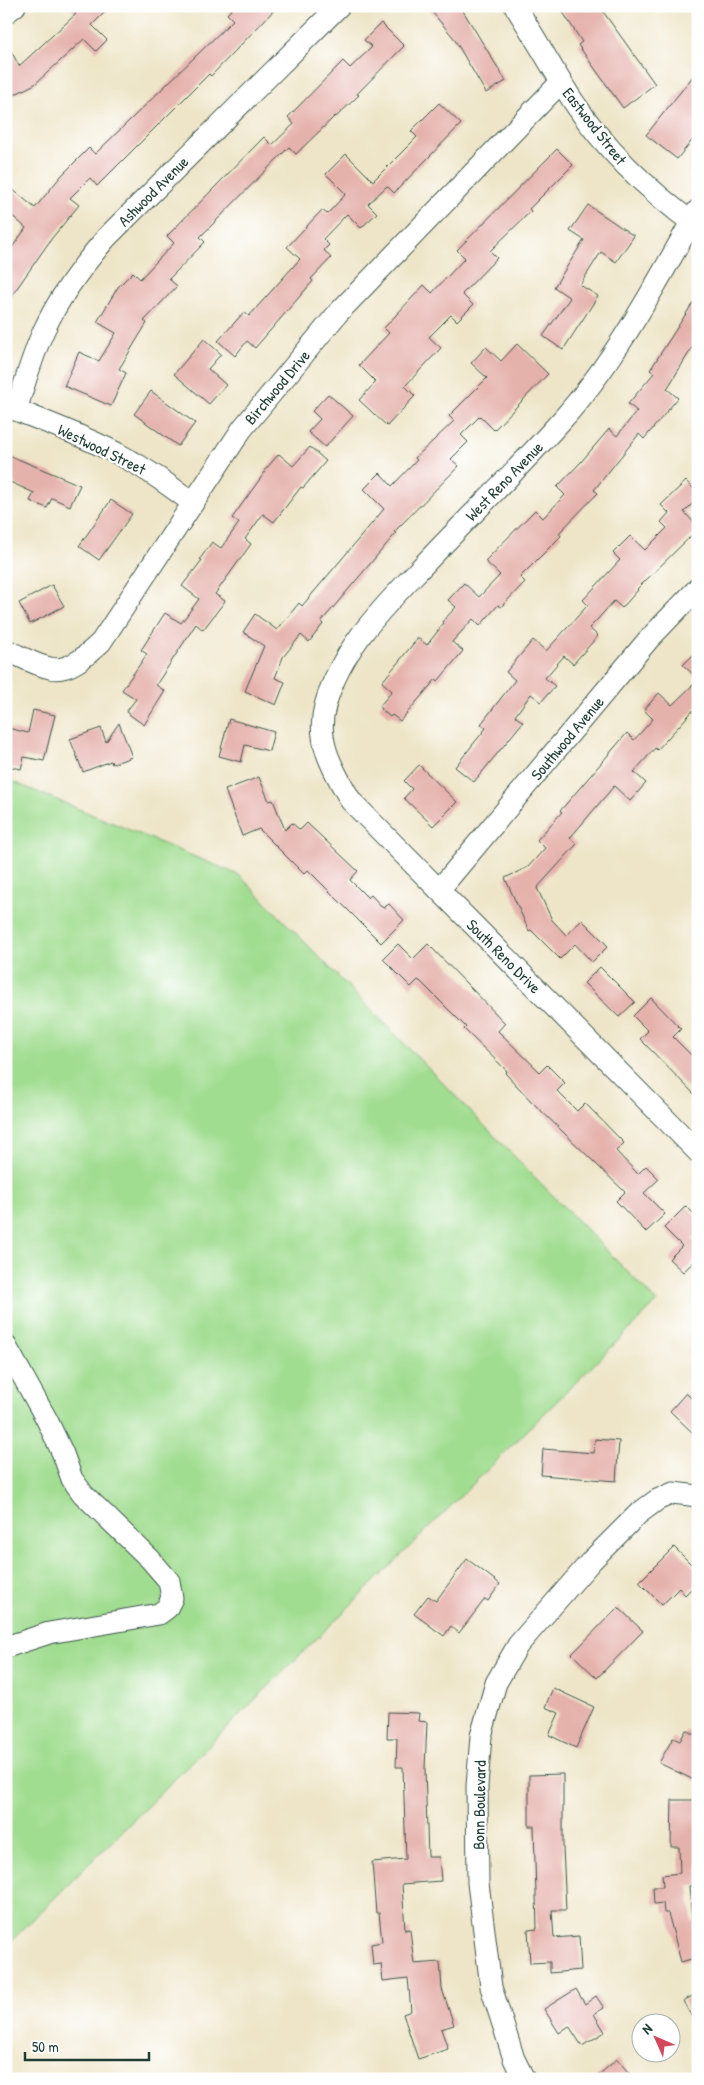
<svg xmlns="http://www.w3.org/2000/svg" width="704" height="2085" font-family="'Patrick Hand',sans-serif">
	<rect width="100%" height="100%" fill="#fff"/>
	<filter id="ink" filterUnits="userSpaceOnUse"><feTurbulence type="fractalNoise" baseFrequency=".02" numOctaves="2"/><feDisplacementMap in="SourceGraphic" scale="10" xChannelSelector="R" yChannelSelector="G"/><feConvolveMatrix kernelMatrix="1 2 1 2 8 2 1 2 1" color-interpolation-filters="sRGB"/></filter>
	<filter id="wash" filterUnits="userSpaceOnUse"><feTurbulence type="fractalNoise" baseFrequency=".0096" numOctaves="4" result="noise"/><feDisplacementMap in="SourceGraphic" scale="20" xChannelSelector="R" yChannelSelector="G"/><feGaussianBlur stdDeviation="1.12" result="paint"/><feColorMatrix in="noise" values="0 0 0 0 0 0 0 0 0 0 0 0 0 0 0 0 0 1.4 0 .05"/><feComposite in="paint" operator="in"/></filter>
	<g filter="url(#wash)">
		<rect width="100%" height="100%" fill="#eee5c8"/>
		<polygon fill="#a1dd91" stroke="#608d62" points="6,779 239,875 657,1302 6,1946"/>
		<g id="blocks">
			<g fill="#e5b1ab">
				<polygon points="68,6 111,6 92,25 107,40 96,51 84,39 35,84 6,99 6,41 19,66 76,14"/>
				<polygon points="235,6 278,6 211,76 209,74 97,186 90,178 70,198 79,205 52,238 6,304 6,256 26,228 6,210 6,184 35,208 61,176 89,148 95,154 233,20 227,14"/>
				<polygon points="427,6 460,6 506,81 486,93 453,37"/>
				<polygon points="559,6 599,6 655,84 623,108 578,45 582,42"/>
				<polygon points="381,23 404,46 357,94 359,95 336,117 335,116 296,154 289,147 200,237 205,242 169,279 177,286 144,321 147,323 119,369 126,373 111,406 64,386 79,352 99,361 116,333 97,322 118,287 133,272 140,279 174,243 167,236 264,137 272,145 294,124 288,117 343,61 350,68 372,47 364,40"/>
				<polygon points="698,70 698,133 677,159 646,135"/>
				<polygon points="439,103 461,124 394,193 387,186 368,204 377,213 361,228 347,214 323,239 329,245 324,250 331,258 311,279 313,281 255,348 247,341 235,356 218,341 244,312 249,316 300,259 287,247 322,210 327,214 346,194 326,174 346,154 373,181 417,137 411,131"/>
				<polygon points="557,149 573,165 529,209 531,211 490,251 497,258 462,294 473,305 457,321 451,315 429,337 441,348 405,386 415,396 387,426 359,400 376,382 359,365 389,333 384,328 424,285 432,293 465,258 457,250"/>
				<polygon points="588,205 634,236 616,262 601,252 580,285 598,296 563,350 543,336 570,298 554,287 584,240 570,231"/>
				<polygon points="698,295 698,338 667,389 678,398 644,439 639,434 594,490 598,493 559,533 561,536 520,577 525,582 501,607 498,605 480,626 473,619 452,642 463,651 438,681 436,679 400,721 392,715 390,717 379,707 392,691 382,682 418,638 427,645 444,623 442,622 456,607 448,600 464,583 479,597 500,575 485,561 535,510 543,518 565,495 557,487 581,462 609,429 617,436 637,411 628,404 654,373 650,370"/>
				<polygon points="204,339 221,354 208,369 226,385 209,404 174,374"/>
				<polygon points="517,344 548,374 494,430 480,416 461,435 468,442 451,459 459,466 394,532 396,533 321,622 323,624 309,642 301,635 283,657 275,678 285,682 276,705 245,691 264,646 243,632 255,614 277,630 299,603 302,606 384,509 364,489 380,473 392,486 417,460 415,458 454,421 449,416 487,378 471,363 486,347 501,361"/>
				<polygon points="151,391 195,423 178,446 134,414"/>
				<polygon points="328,394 353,416 325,447 308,432 320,419 312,411"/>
				<polygon points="310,447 326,461 303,488 301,487 274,522 263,514 245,539 251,544 215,594 225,601 203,630 196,624 156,685 165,691 144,725 126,712 136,699 122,690 147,654 141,650 165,613 181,623 199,599 182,586 202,560 200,559 212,542 221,548 239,523 232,518 265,472 264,471 279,454 293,466"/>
				<polygon points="6,454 80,485 70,506 52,498 47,508 30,501 34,493 6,480"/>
				<polygon points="686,481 698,493 698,498 684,512 698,527 698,529 637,589 638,590 622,608 614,601 595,622 589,628 598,636 573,664 564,656 545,678 555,686 541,702 531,694 515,716 523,722 474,782 455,767 486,728 481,724 515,680 506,672 533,640 546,651 588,605 583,600 620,560 613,553 630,536 645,550 667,528 661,522 669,513 661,505"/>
				<polygon points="111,500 132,514 99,560 79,546"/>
				<polygon points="52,585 64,606 30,624 19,603"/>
				<polygon points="698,650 698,679 683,665"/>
				<polygon points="698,680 698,705 657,750 655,748 634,772 646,783 630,801 614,786 570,838 577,844 537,888 552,920 566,935 582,920 608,946 592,962 575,944 560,959 531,930 529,931 505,878 528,867 545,848 537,840 562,812 560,811 627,733 634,740 653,719 644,710 659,693 672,705"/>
				<polygon points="33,710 55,715 44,761 24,757 21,769 6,766 6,738 8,728 28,733"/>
				<polygon points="229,719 274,732 269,751 245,745 241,762 219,756"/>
				<polygon points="119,723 132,757 112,764 111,761 83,772 70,739 101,728 106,742"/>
				<polygon points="419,765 457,802 433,826 404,798 412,789 404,781"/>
				<polygon points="259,777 269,801 273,800 285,830 292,823 300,830 307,823 358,871 350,880 368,898 371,895 383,908 389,904 404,920 381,943 308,870 304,874 259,829 242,836 225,790"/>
				<polygon points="398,944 413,959 428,944 505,1023 498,1031 540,1072 547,1065 565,1083 557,1091 577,1111 585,1103 624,1143 616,1151 638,1174 646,1166 659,1179 644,1193 665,1214 646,1232 616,1201 625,1192 531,1101 505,1073 507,1071 464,1029 466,1027 421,982 418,980 411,987 383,959"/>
				<polygon points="600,967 635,1002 619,1017 584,983"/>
				<polygon points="651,998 681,1029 673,1037 698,1062 698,1098 640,1039 648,1031 633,1016"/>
				<polygon points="686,1206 698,1218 698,1233 691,1239 698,1245 698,1258 683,1272 669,1259 682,1246 664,1228"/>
				<polygon points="686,1393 698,1405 698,1438 670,1411"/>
				<polygon points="595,1439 619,1441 616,1481 541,1475 543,1449 594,1453"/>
				<polygon points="674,1547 698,1571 698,1582 685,1595 679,1588 662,1605 639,1582"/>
				<polygon points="467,1559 500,1584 488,1601 485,1599 459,1633 451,1626 444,1636 414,1614 428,1596 436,1601"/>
				<polygon points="618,1607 643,1631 597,1678 572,1654"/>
				<polygon points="553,1688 594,1707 576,1748 549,1735 559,1713 545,1707"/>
				<polygon points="388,1712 419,1713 418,1721 427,1722 425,1769 428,1857 439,1857 441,1881 402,1884 405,1930 410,1929 414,1964 440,1962 442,1989 454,2025 441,2029 448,2049 418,2059 403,2014 411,2011 408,1978 383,1981 381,1964 373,1965 371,1944 382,1942 379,1913 376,1913 372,1862 406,1859 403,1767 396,1767 397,1738 387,1738"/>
				<polygon points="686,1730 698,1737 698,1782 659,1763 673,1738 680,1741"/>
				<polygon points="563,1774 563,1848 566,1910 552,1910 554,1938 579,1936 581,1970 550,1973 550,1962 530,1963 528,1930 537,1929 534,1826 529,1826 529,1775"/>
				<polygon points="672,1800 698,1800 698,1885 689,1886 692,1921 698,1920 698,1957 681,1962 668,1913 664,1913 663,1903 654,1904 653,1887 663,1887 662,1875 680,1873 679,1847 671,1847"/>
				<polygon points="576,1989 585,2004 596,1996 604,2008 594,2014 605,2032 582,2046 569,2026 559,2033 544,2009"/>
				<polygon points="698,1993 698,2028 683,2001"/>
				<polygon points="617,2059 634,2079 594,2079"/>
			</g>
		</g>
	</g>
	<g filter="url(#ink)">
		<use href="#blocks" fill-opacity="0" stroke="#3e564a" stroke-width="1"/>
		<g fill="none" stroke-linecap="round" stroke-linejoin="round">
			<defs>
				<g id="minor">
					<path d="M 515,6 C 535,37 553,70 573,101 C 606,151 650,192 698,227"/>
					<polyline points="6,13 15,6"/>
					<path d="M 698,210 C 657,282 617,359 561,421 C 520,467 476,510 433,555 C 391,600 341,645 325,706 C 315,742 334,771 351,801 L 698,1152"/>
					<path d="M 6,406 C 45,422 85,436 122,456 C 147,469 170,486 193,503"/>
					<path d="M 16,410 C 25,383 32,356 44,330 C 60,295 82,266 107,237 L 339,6"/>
					<path d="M 6,650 C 20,656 35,665 50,668 C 69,673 88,654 101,642 L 242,429 L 338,313 L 561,82"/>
					<polyline points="439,890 648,640 698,588"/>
					<polyline points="6,1346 47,1420 63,1454 72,1479 83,1494 150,1559 169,1581 172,1598 167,1608 159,1614 49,1633 6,1647"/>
					<polyline points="524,2079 514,2059 491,1987 478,1883 477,1786 481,1736 496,1683 518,1645 592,1560 638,1514 657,1500 673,1493 698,1496"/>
				</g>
			</defs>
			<use href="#minor" stroke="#3e564a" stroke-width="23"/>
			<use href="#minor" stroke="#fff" stroke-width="21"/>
		</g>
	</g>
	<g text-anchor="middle" stroke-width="4.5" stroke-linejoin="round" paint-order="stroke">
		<g font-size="16" fill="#1f3d34" stroke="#fff">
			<text transform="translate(595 126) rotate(52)" y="6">Eastwood Street</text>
			<text transform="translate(153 191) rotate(-45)" y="6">Ashwood Avenue</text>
			<text transform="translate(277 387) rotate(-50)" y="6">Birchwood Drive</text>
			<text transform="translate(102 449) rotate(26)" y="6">Westwood Street</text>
			<text transform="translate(504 481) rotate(-46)" y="6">West Reno Avenue</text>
			<text transform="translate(567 738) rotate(-50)" y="6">Southwood Avenue</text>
			<text transform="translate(504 956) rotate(45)" y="6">South Reno Drive</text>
			<text transform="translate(479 1805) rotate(-89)" y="6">Bonn Boulevard</text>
		</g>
	</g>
	<rect width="704" height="2085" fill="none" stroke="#fff" stroke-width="25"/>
	<g transform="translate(656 2038) rotate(315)"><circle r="24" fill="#ffffff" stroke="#a5b1ae"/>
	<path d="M0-4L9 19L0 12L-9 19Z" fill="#d1495b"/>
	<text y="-8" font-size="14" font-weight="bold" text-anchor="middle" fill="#1f3d34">N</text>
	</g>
	<path d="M25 2052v8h124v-8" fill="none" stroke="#1f3d34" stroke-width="2.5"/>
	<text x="32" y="2052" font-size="15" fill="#1f3d34" stroke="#ffffff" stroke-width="4" paint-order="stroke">50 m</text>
</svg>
